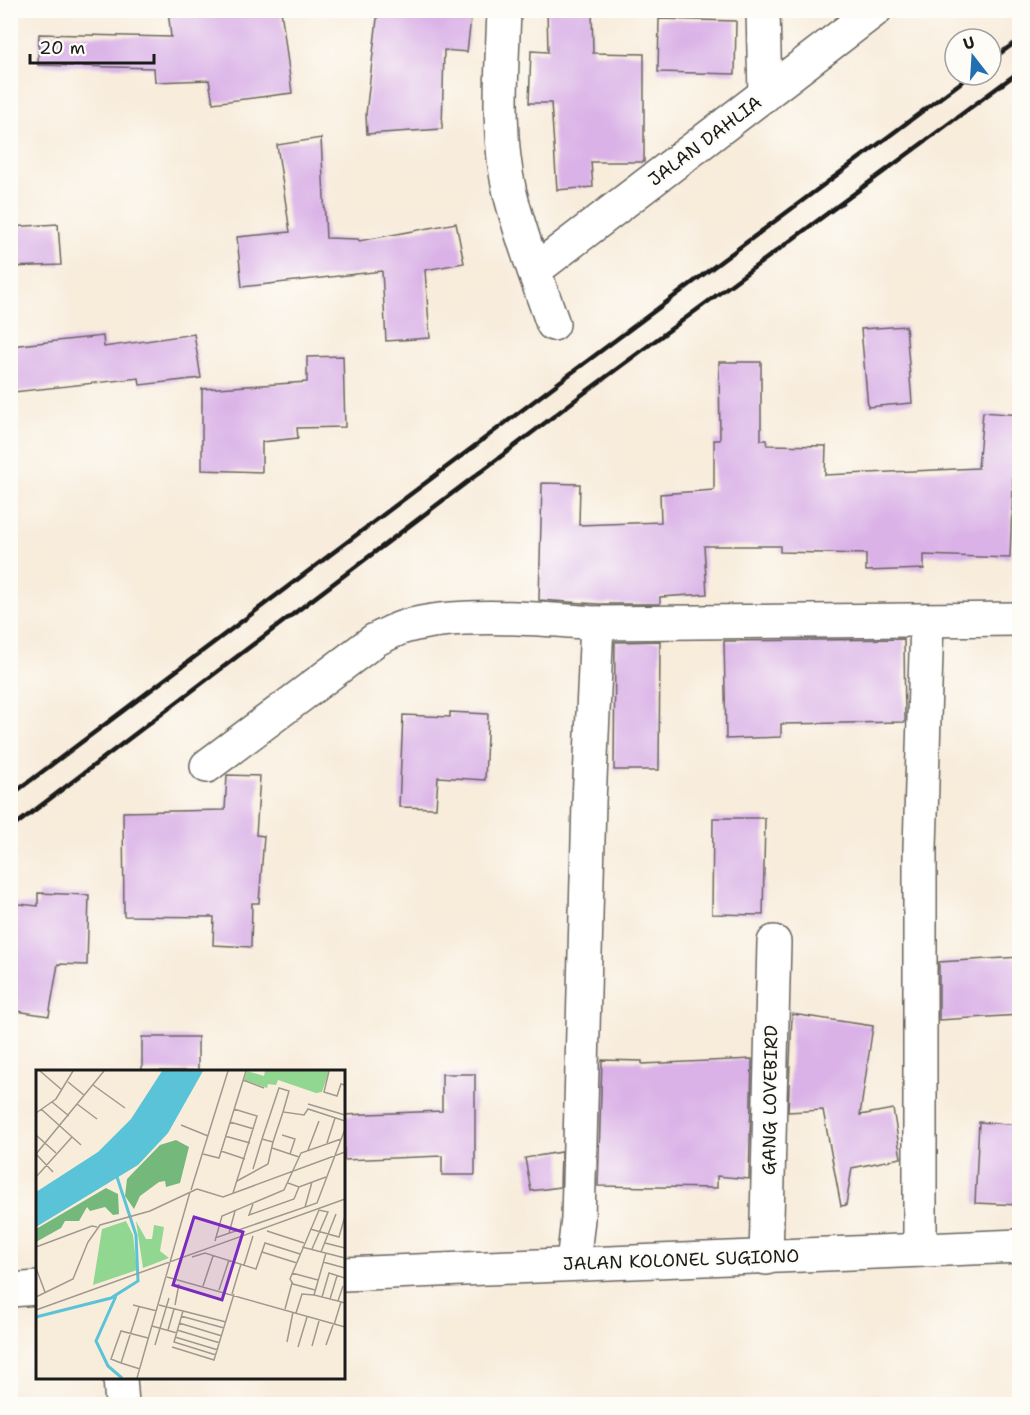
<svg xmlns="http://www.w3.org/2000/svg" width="1030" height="1415" font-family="'Shantell Sans',sans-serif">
	<rect width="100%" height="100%" fill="#fdfcf7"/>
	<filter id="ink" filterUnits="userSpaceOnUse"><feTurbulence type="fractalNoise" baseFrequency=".0167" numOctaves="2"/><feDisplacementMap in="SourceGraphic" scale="12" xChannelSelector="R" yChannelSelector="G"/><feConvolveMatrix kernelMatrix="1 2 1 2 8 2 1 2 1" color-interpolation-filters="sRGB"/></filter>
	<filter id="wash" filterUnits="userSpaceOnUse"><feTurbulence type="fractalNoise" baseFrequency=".008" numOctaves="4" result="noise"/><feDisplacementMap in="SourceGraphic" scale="24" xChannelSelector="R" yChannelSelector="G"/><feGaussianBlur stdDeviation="1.35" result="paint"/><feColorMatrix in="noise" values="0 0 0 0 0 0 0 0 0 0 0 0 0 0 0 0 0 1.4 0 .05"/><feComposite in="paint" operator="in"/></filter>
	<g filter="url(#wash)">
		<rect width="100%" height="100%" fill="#f8ecdb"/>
		<g id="blocks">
			<g fill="#dab2e7">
				<polygon points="168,10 281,10 292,93 213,103 209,80 155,82 154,68 38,65 39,34 171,37"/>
				<polygon points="378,10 472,10 467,52 444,50 442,129 367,134 366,114"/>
				<polygon points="547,10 592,10 593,53 644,54 644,162 591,162 593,187 557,190 551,103 529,103 531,51 548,52"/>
				<polygon points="659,19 736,21 735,74 658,72"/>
				<polygon points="321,138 326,238 358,239 359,241 456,223 464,263 425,270 430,338 386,341 382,271 242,287 237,237 290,232 277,145"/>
				<polygon points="58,224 61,265 10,267 10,227"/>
				<polygon points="906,326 912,403 868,407 861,329"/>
				<polygon points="194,334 201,378 140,385 139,378 14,392 10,346 103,336 104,347"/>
				<polygon points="343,356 345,427 297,428 298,438 262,442 262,472 202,470 202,389 307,382 307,357"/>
				<polygon points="719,362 761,362 761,440 767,440 767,445 826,446 825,475 978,468 983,412 1020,415 1020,454 1014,454 1010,558 924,555 924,569 866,571 866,554 780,552 780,546 704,546 707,594 660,597 660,604 598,604 539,600 542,483 580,484 579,525 661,522 660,494 714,490 714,440 720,440"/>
				<polygon points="904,639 905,722 781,724 781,737 726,739 724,641"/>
				<polygon points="660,641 659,770 614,770 615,642"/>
				<polygon points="450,712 488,714 485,780 438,777 436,808 399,807 403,715 450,717"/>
				<polygon points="227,775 260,776 256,835 264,836 259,903 252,903 251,947 213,945 214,917 124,916 123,812 225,810"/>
				<polygon points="713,818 765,818 763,915 712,914"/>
				<polygon points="38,893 89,895 87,965 58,964 49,1016 10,1010 10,903 38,906"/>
				<polygon points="1020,957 1020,1015 939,1020 939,962"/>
				<polygon points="792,1014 873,1026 860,1115 893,1109 901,1158 852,1168 846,1205 841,1206 823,1110 788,1112"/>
				<rect x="142" y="1037" width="56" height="34"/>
				<polygon points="752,1059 749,1179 717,1176 717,1188 598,1186 602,1060 642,1061 642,1064"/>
				<polygon points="442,1074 475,1074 475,1175 442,1175 442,1156 344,1160 344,1115 442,1111"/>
				<polygon points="979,1122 1020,1125 1020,1205 975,1203"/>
				<polygon points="561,1152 560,1187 531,1191 525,1158"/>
			</g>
		</g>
	</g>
	<g filter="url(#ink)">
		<use href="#blocks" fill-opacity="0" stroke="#69655f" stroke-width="1.5"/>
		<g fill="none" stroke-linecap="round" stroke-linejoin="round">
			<defs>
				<g id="street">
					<path d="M 504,10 C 502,70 496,134 510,193 C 521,238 538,281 553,324"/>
					<polyline points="763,10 765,95"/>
					<polyline points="535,270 875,10"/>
					<path d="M 207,766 L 375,640 C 384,636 394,630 404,627 C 458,611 540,619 597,623 L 1020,619"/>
					<polyline points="920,1250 920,848 927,621"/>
					<polyline points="766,1258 774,942"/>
					<polyline points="573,1263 578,1219 589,802 597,623"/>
					<polyline points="344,1274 1020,1246"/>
					<polyline points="10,1290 38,1288"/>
					<polyline points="120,1378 122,1404"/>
				</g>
			</defs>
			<use href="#street" stroke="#69655f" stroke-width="36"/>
			<use href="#street" stroke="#fff" stroke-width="33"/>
			<g stroke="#1c1c1c" stroke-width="4.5">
				<polyline points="991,60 1020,39"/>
				<polyline points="10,796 574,371 971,75"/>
				<polyline points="10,829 583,394 1020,71"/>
			</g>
		</g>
	</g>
	<g text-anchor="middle" stroke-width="4.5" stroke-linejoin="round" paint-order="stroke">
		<g font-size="18" fill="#1c1c1c" stroke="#fdfcf7">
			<text transform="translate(705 141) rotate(-37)" y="6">JALAN DAHLIA</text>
			<text transform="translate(770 1100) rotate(-89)" y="6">GANG LOVEBIRD</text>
			<text transform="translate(681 1260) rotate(-2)" y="6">JALAN KOLONEL SUGIONO</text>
		</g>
	</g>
	<g transform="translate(36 1070)">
		<rect width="309" height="309" fill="#f8ecdb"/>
		<path d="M 211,1 L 228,6 L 229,1 L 293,1 L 286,22 L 280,23 L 242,10 L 240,15 L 232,14 L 231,18 L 208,10 ZM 90,151 L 97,165 L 101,200 L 57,215 L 66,159 ZM 100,151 L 110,169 L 116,169 L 118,155 L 128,157 L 124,181 L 133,188 L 107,198 Z" fill="#92d791"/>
		<path d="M 140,70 L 153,77 L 144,113 L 130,117 L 129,111 L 123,112 L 104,126 L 98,139 L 89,126 L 91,109 L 124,75 ZM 70,118 L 82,124 L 83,144 L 77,145 L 69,137 L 54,141 L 51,137 L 43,151 L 29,151 L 25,158 L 0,172 L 0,159 Z" fill="#75b87b"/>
		<path d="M 126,1 L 167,1 L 132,63 L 102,95 L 0,157 L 0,122 L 62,82 L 95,49 Z" fill="#5bc3d7"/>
		<path fill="none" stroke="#5bc3d7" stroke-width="3" d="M 80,226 L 60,271 L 72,296 L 86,308M 0,247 L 75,228 L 102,211 L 100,165 L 80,104"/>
		<path fill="none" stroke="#a0998f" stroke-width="1.5" d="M 4,1 L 26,20M 293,1 L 288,22 L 301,26 L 305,14 L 309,15M 207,10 L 228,18M 32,12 L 48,25M 57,15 L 89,38M 16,32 L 33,46M 41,34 L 61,49M 272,34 L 309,45M 5,39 L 45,75M 0,43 L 20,29 L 37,1M 194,52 L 218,59M 145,55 L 172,66M 0,65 L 20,83M 246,65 L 259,69 L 254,84M 189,66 L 214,73M 237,72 L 247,42M 291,73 L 299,48M 236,78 L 263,87M 272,80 L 283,51M 185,81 L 209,89M 167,84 L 183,88 L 210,1M 217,99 L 226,69M 17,102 L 0,84 L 68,1M 0,107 L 36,67M 201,111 L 232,94 L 237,72 L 226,69 L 243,18 L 253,21 L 247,42 L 268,45 L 272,39 L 309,51M 252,113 L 263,117 L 290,107M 161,119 L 187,127 L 309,82M 155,120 L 192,1M 197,123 L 221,46 L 198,39M 217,134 L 213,145 L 258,129 L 263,117M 269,137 L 276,112M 274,159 L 303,167 L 309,146M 231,161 L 268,173M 193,163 L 199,141M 179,168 L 281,133 L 309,59M 179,171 L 186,146 L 248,120 L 265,83 L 305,69M 289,173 L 309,178M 0,177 L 56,156 L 61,157M 266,177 L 309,188M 276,179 L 292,142 L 283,140 L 254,209 L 257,214 L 279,220M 226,182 L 261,193M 285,182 L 300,144M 290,183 L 278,225 L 302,231M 156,187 L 169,183 L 220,199 L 229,173 L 264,184M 287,192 L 309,198M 208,195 L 217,166M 0,198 L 9,222M 256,203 L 282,210M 131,207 L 309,257M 167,216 L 177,186M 307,216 L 302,231 L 309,233M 183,220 L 193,190M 196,224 L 205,194M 0,227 L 37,209 L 52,172 L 64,155 L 114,141 L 161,119M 286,227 L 293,203 L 309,208 L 309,216M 294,229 L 301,206M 97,235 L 121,241M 123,235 L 147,241M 139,235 L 143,214M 103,237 L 85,293 L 104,299M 249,239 L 256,213M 0,240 L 309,129M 260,243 L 266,224 L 278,225M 145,246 L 188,258M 143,253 L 186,266M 298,255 L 305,232M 116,256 L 141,263M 132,260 L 138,239M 141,260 L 184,273M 139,267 L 182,280M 251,272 L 257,242M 119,275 L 133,228M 290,275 L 297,255M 276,276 L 283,251M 136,277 L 178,290 L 198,224M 262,277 L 271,247M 180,285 L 138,272 L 147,241 L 190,252M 85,293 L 75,289 L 85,261 L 112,268M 101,308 L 154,122"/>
		<path fill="#7b2cbf" fill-opacity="0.15" stroke="#7b2cbf" stroke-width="3" d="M 158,147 L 207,162 L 186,230 L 137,215 Z"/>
		<rect width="309" height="309" fill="none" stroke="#1c1c1c" stroke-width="3"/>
	</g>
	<rect width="1030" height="1415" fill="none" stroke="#fdfcf7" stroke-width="36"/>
	<g transform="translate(973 57) rotate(343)"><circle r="28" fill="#fdfcf7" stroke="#a3a29f" stroke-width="1.5"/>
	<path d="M0-4.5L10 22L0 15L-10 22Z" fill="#1f6fb2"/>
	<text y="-9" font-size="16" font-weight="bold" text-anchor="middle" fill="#1c1c1c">U</text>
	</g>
	<path d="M30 54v9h124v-9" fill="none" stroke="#1c1c1c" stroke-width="3"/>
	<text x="39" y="54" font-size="18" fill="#1c1c1c" stroke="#fdfcf7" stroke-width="4.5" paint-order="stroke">20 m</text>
</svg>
